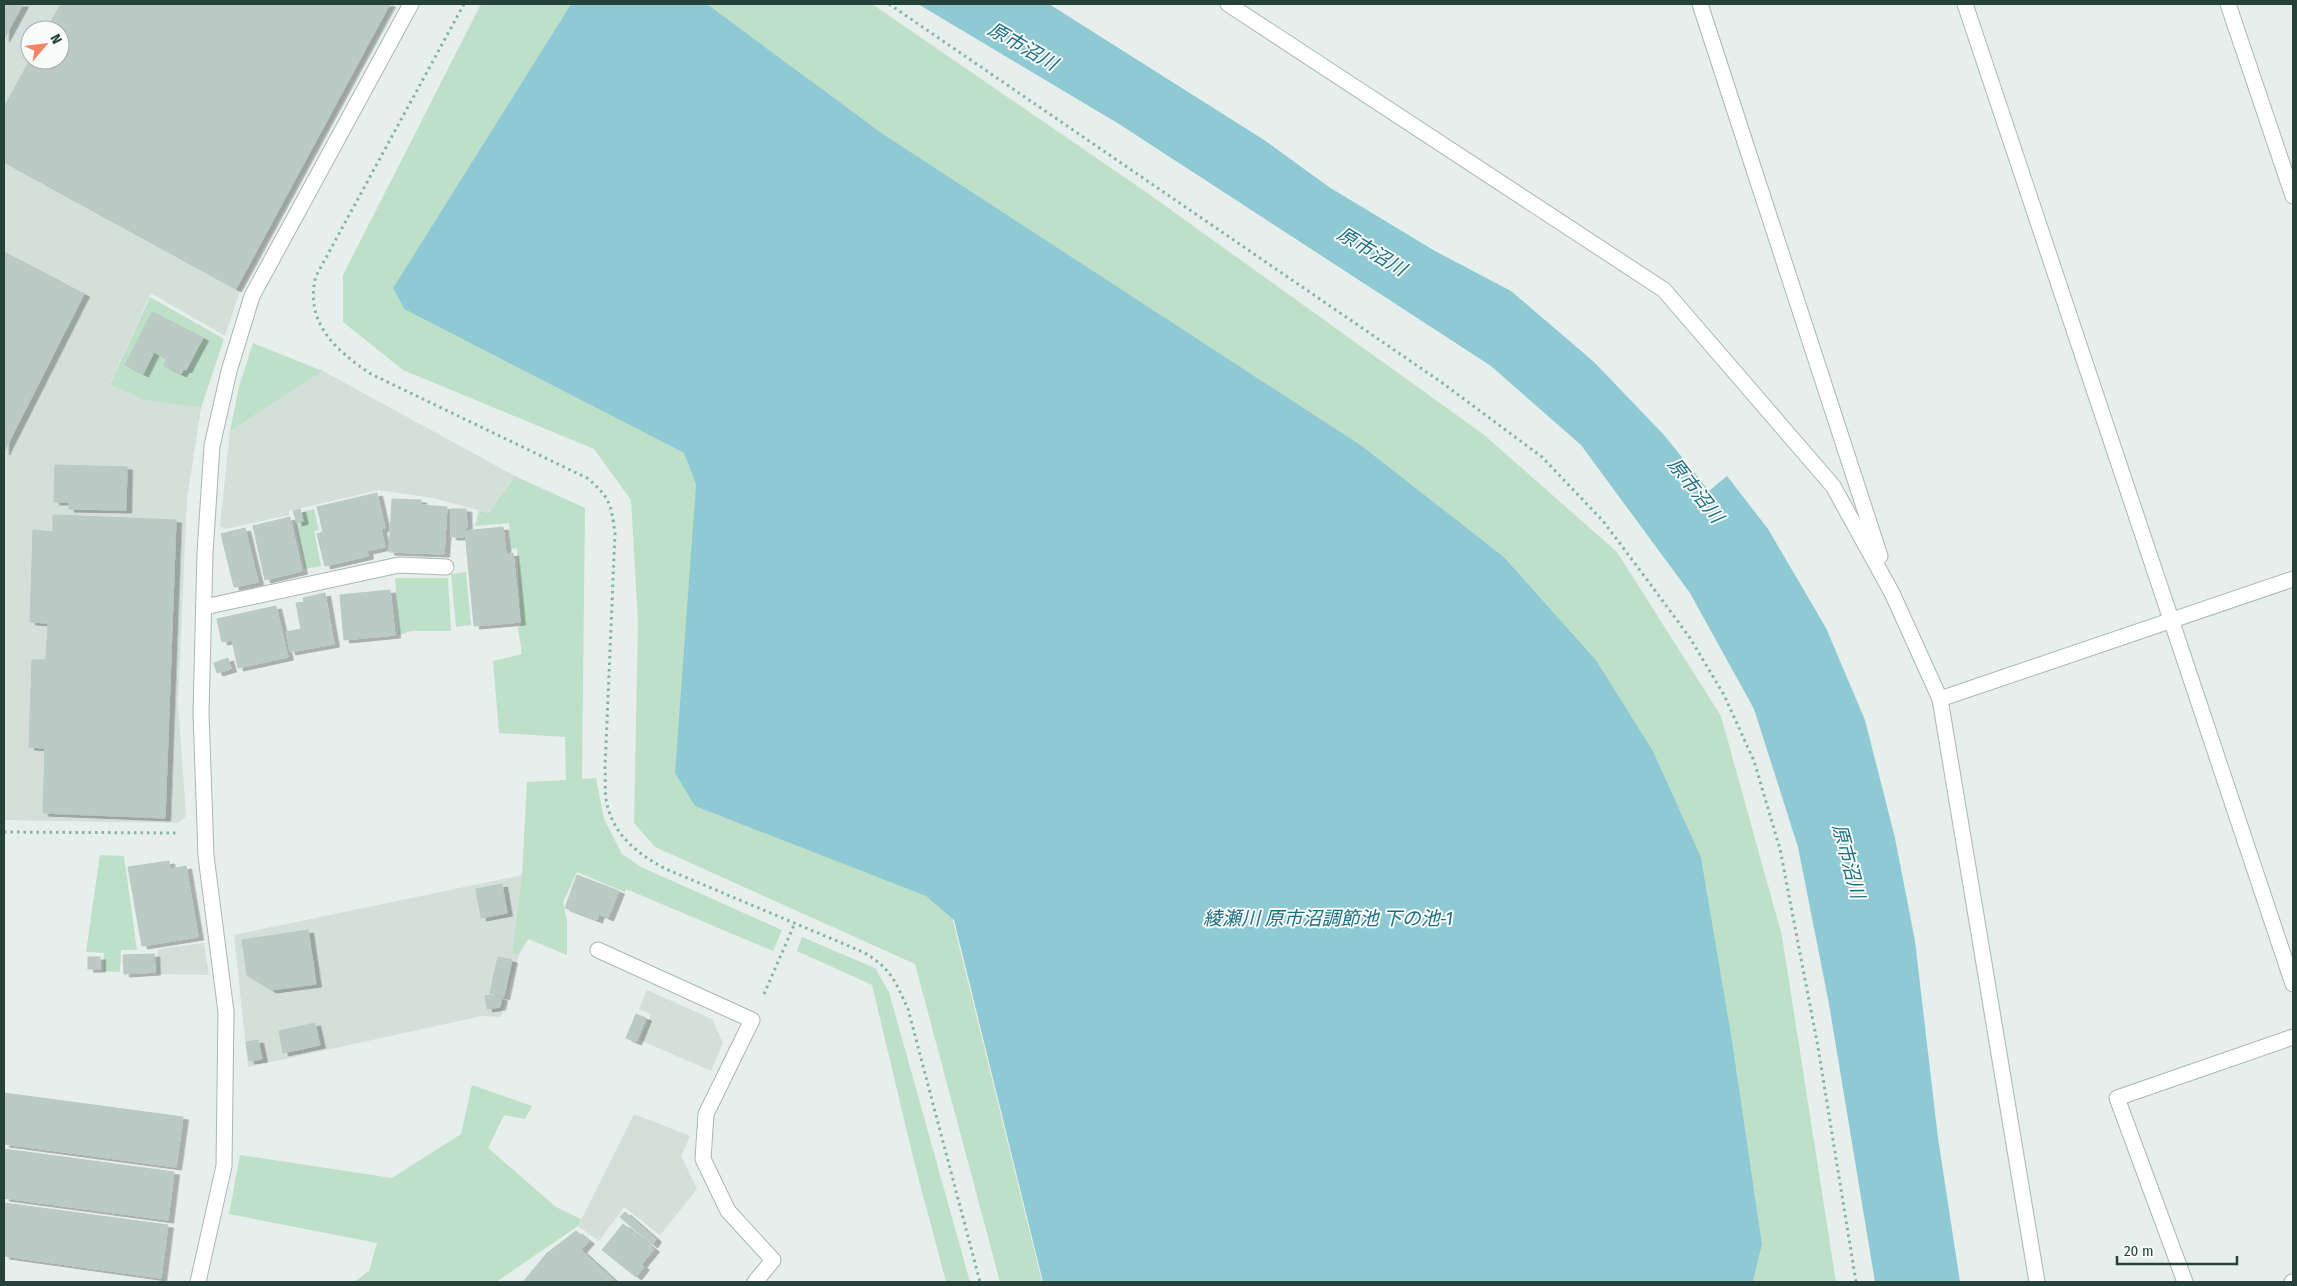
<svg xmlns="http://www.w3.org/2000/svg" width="2297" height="1286" font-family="'Fira Sans Condensed','Noto Sans JP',sans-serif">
	<defs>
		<filter id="shadow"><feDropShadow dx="5.5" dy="3" stdDeviation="0" flood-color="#0004"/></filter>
	</defs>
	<rect width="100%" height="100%" fill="#e6efeb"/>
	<g fill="#d4dfda" fill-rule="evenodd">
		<path d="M 4,4 L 395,4 L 240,291 L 225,336 L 151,293 L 110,383 L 144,400 L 201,408 L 187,499 L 178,703 L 186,816 L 178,823 L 4,820 ZM 30,30 L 60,30 L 60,60 L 30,60 Z"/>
		<polygon points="323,371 515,476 489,513 433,498 379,490 289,511 289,515 225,529 220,526 230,431"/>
		<polygon points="522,875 512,953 519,954 501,1017 482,1016 248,1067 234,935"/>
		<polygon points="204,943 209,975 157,974 158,949"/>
		<polygon points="647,990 712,1019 723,1043 711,1071 640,1040 651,1014 639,1009"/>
		<polygon points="634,1114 690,1136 681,1156 697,1189 660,1235 624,1207 599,1241 578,1226"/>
	</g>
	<g fill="#bfe0c8">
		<polygon points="481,4 571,4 393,288 404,309 684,453 696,485 926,896 952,917 1042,1282 1000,1282 915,964 655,847 634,823 638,621 631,500 594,449 403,370 343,322 343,275"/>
		<polygon points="707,4 872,4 1146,192 1483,434 1617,552 1721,716 1782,936 1836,1282 1753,1282 1762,1244 1732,1040 1701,857 1653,751 1596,660 1504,557 1362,446 883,134"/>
		<polygon points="150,297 224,339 201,408 144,400 110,384"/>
		<polygon points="253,343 323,371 230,431 239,387"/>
		<polygon points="515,476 585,508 582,779 596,778 604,819 622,854 641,867 782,930 773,951 626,889 625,892 577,872 563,902 567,920 567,955 528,939 519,954 512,953 522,875 527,782 566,780 565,737 499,733 493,661 522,654 518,628 521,624 517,548 511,549 509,523 475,526 479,511 489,513"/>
		<polygon points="314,509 319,530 314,531 321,566 305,569 295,523 304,521 302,512"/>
		<polygon points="466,572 471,625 456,627 451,574"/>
		<polygon points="395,578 448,578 451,631 411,631 399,635"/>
		<polygon points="100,855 124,856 137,950 121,950 120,972 103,971 104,953 86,952"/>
		<polygon points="802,937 875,968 889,992 970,1282 946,1282 916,1169 872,985 797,951"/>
		<polygon points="472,1085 532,1106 525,1119 504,1115 488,1148 556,1207 581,1219 578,1226 496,1282 354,1282 369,1271 377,1243 229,1214 240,1155 392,1178 461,1134"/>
	</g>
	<g fill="#8ec9d4">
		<polygon points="571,4 707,4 883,134 1362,446 1504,557 1596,660 1653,751 1701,857 1732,1040 1762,1244 1753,1282 1043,1282 954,920 926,896 695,806 675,773 696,485 684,453 404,309 393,288"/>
		<polygon points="918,4 1049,4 1264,140 1329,187 1435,251 1511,291 1594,362 1664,435 1709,491 1727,476 1768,529 1826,628 1865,720 1895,838 1915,941 1938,1138 1960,1282 1875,1282 1829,1004 1798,847 1754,709 1690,593 1581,445 1491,366 1119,124"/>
	</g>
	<g fill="#bbcac4" stroke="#b8c9c2" filter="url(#shadow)">
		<polygon points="4,4 23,4 4,39"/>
		<polygon points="61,4 390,4 236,289 4,162 4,107 30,60 60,60 60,30 46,30"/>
		<polygon points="4,252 84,294 4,452"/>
		<polygon points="152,312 203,338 186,370 184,369 181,374 164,366 167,359 154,352 143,374 125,365"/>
		<polygon points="55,465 127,467 126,510 69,509 69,502 54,502"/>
		<polygon points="377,493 385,528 381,529 385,547 367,551 368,556 325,566 317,534 323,532 317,507"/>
		<polygon points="392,499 421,500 421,505 447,507 444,554 389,552"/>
		<polygon points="300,509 303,521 297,523 293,511"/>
		<polygon points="451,509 466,509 467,528 464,528 464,537 451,537"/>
		<polygon points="53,515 176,520 165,818 43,813 45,748 29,747 32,660 46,660 48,623 30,622 33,530 53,532"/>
		<polygon points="290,517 302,571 265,580 253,526"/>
		<polygon points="503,527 506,554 513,553 520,622 474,626 465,531"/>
		<polygon points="245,528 258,582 234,587 221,534"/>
		<polygon points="390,590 395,635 344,640 340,595"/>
		<polygon points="325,593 334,644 290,652 286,632 301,629 296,603 304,602 303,598"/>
		<polygon points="276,606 288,657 238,668 232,640 222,642 217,619"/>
		<polygon points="228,658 231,669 217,673 214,663"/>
		<polygon points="169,861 170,869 186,866 198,937 142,946 128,867"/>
		<polygon points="577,875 619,891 608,918 599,914 597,920 565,908"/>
		<polygon points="502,884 507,913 481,918 476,889"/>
		<polygon points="308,930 316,984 271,990 247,975 242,940"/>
		<polygon points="154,954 155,972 124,974 123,955"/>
		<rect x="88" y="957" width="12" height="12"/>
		<polygon points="498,957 512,960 504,997 490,993"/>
		<polygon points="490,995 502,998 500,1007 487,1009 485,996"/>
		<polygon points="636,1014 646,1018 636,1042 626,1038"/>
		<polygon points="315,1023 320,1045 283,1053 279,1031"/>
		<polygon points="258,1040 262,1059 249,1061 246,1042"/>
		<polygon points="4,1093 183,1117 176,1167 4,1144"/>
		<polygon points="4,1149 174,1172 168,1220 4,1198"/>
		<polygon points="4,1203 168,1225 161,1278 4,1256"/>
		<polygon points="625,1212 656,1239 652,1245 620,1217"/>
		<polygon points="623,1224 654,1249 641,1265 644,1267 636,1277 602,1250"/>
		<polygon points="576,1231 589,1241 581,1250 616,1282 523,1282 547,1253"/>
	</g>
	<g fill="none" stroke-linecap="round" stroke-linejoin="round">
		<defs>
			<g id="minor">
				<polyline points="1228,4 1664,290 1833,486 1892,593 1940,699 2037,1282"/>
				<polyline points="1700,4 1880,556"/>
				<polyline points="1965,4 2293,984"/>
				<polyline points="2228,4 2293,196"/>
				<polyline points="204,607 399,565 446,567"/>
				<polyline points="1940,699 2293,579"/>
				<polyline points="598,950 752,1020 706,1114 703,1159 728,1211 773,1260 755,1282"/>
				<polyline points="198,1282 224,1166 226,1012 206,856 201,713 205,553 212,446 229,371 252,296 411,4"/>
				<polyline points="2185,1282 2117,1098 2293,1037"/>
				<polyline points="2292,1282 2293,1282"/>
			</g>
		</defs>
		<use href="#minor" stroke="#a8b8b2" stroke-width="17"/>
		<g stroke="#86b3a5" stroke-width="3" stroke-dasharray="2.5 4" stroke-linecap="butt">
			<path d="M 464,4 L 316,276 C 304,322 335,350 371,374 L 587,478 C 610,497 611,504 615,533 L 605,768 C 606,780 604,793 607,804 C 614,836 639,855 666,869 L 863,952 C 891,968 895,981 908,1009 L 980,1282"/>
			<polyline points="889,4 1441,382 1542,457 1603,521 1648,581 1690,638 1724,695 1754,761 1780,849 1818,1047 1856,1282"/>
			<polyline points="4,832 177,833"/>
			<polyline points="764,994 795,923"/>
		</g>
		<use href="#minor" stroke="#fff" stroke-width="15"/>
	</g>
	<g text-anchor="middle" stroke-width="4" stroke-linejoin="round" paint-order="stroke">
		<g font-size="19" font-style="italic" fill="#1c6f80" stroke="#f7fbf9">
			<text transform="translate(1023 46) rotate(30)" y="7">原市沼川</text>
			<text transform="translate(1372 251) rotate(31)" y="7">原市沼川</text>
			<text transform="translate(1696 490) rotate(52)" y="7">原市沼川</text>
			<text transform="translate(1849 861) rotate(75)" y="7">原市沼川</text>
			<text x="1328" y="925">綾瀬川 原市沼調節池 下の池-1</text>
		</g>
	</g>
	<rect width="2297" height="1286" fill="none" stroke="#24423a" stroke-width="10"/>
	<g transform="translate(45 45) rotate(62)"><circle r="24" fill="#f7fbf9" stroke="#a3b1ad"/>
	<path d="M0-4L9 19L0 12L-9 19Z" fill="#f4845f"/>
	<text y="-8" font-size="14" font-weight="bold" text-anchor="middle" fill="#24423a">N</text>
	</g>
	<path d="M2117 1256v8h120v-8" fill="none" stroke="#24423a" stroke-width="2.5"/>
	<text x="2124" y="1256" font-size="15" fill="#24423a" stroke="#f7fbf9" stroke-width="4" paint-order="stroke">20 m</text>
</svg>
